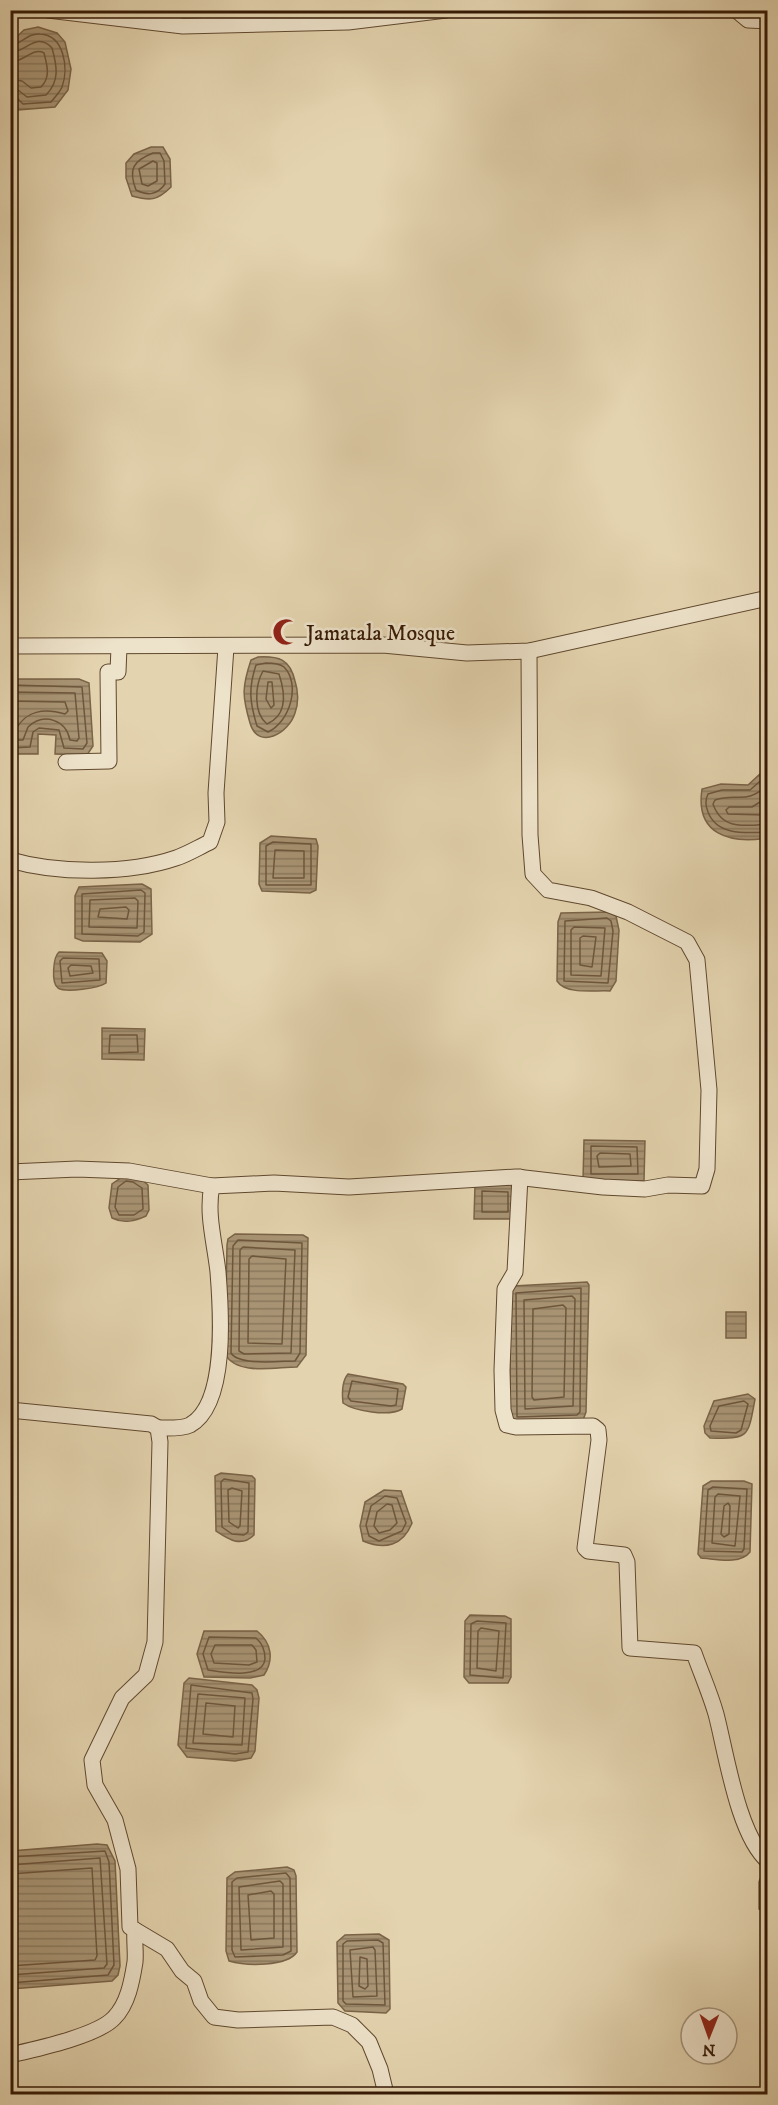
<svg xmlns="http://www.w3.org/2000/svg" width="778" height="2105" font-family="'IM FELL DW Pica',serif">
	<defs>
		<pattern id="water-rules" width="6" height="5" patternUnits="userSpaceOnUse" patternTransform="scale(1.5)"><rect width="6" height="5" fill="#a89474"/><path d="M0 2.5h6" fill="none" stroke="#8a785d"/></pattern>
	</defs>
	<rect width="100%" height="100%" fill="#e3d3ae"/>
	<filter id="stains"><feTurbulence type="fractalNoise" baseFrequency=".00333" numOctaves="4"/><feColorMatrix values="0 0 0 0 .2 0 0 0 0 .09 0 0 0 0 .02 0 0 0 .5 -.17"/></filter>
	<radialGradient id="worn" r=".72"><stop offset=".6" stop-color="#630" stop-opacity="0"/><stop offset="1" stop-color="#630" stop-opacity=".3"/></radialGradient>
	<g fill="url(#water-rules)" stroke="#7a6347" stroke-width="1.5">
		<polygon points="38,27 57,33 65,42 71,69 68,90 55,107 18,110 11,97 11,42 24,30"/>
		<path d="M 151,147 L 163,147 L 170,159 L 171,187 C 157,201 150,201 132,196 L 126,178 L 126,163 L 134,154 Z"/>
		<path d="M 258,657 C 279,656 290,659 295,681 C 298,690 299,703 295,713 C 289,733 258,751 250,723 C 242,696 242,687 251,660 Z"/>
		<polygon points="11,679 79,679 89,683 93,746 87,755 55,754 56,735 38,734 38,754 11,754"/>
		<path d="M 767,718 L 767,838 C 729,844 695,834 702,789 L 721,784 L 748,785 L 761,773 Z"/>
		<polygon points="271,836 316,839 318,846 316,890 310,893 262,891 259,884 260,843"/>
		<polygon points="142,884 151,889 152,934 140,942 83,941 75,938 75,896 79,887"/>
		<path d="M 609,912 L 616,916 L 619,930 L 616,981 L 610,991 C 595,990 566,995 557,981 L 558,922 L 561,913 Z"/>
		<path d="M 59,952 L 102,953 L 107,961 L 106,983 C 99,988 66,993 58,988 C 51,983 53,957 59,952 Z"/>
		<polygon points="102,1028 145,1029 144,1060 102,1059"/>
		<polygon points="584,1140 645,1141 644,1181 583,1180"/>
		<path d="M 125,1175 L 142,1180 L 148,1185 L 149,1210 L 146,1216 C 135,1221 124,1224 112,1218 L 109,1208 L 112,1184 Z"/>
		<polygon points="475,1185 515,1185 514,1219 474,1219"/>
		<path d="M 235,1234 L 303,1235 L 308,1238 L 306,1355 L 297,1367 C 275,1367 237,1376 225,1354 L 227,1245 L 228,1239 Z"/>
		<polygon points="587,1282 589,1285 586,1412 583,1420 518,1423 510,1417 510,1294 513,1286"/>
		<rect x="726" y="1312" width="20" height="26"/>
		<path d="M 348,1374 L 403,1384 L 406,1387 L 402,1409 C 389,1417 354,1411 343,1403 C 342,1394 342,1381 348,1374 Z"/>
		<path d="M 748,1394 L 755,1399 C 748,1438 749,1439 710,1438 L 705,1433 L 704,1426 L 714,1401 Z"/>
		<path d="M 221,1473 L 252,1476 L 255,1479 L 254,1535 C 241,1548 228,1539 216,1531 L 215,1476 Z"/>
		<path d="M 711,1481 L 744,1481 L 752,1484 L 750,1552 C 740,1565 716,1559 701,1558 L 698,1554 L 703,1486 Z"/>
		<path d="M 384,1490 L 401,1491 L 412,1523 C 403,1546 385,1550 363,1541 L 360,1526 L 365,1502 Z"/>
		<polygon points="470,1615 505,1616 511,1619 511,1677 508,1683 469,1683 464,1677 465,1621"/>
		<path d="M 204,1631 L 257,1631 C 272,1643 274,1660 264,1675 L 250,1678 L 204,1677 L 197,1654 Z"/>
		<polygon points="189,1678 252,1685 257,1690 259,1698 255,1751 251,1758 235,1761 187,1757 178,1745 184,1683"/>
		<polygon points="97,1844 107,1845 115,1861 120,1966 118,1975 112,1981 11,1989 11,1851"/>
		<path d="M 287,1867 L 294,1870 L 296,1876 L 297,1952 C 287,1967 246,1966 229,1961 L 226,1951 L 227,1878 L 235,1872 Z"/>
		<polygon points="767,1878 767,1913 759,1909 759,1882 760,1879"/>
		<polygon points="379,1934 389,1940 390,2009 386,2013 345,2011 338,2003 337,1942 345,1935"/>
	</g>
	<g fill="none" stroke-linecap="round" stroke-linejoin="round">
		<g stroke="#6e563c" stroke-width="1.5">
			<path d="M 10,46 C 22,44 27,33 40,34 C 64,35 69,68 62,87 C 60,92 55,97 51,102 L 23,104 L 16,97 L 10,96"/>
			<path d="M 10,53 C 26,52 37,31 52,48 C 57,66 60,81 46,95 L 27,97 L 18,90 L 10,88"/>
			<path d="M 10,62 C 24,62 33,47 44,53 C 47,65 51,77 41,87 L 31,88 L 22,81 L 10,79"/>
			<path d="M 153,153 L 160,153 L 164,161 L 165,184 C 157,195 148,196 136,190 C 128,169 133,161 153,153 Z"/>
			<polygon points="153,161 157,163 157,181 148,186 142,184 139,169"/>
			<path d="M 266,663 C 272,663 279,663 284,667 C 301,684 290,722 268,732 L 257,726 C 250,703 248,689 256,665 Z"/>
			<path d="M 263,671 L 279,674 C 285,692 288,715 267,724 C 253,713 255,685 263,671 Z"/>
			<polygon points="268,682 272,682 274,705 271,708 266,699"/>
			<polyline points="10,685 82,687 87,743 83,749 64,748 59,730 39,728 33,732 30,747 10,748"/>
			<path d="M 10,692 L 75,693 L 79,738 L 77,741 L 70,740 C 66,720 44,712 28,727 L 23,740 L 10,740"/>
			<path d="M 10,701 L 65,702 L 68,711 L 65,714 C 45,708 25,710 15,731 L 10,731"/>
			<path d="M 768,772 L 765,777 L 750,790 L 722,790 L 708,794 C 705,800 705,805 708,812 C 717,836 746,833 768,832"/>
			<path d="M 768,785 C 744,806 739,792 715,800 L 713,804 C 722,830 744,826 768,824"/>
			<polyline points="768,797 752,807 729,807 726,810 728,814 768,815"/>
			<polygon points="273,842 311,844 311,885 266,885 266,846"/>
			<polygon points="275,850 304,851 304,878 273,878"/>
			<polygon points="141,890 145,893 144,932 138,936 82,934 82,894"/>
			<polygon points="135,898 138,901 137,928 89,927 90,900"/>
			<polygon points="126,907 129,910 127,919 98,917 100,909"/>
			<polygon points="607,918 611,921 613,931 608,983 564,981 565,921"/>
			<polygon points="574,927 605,928 601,976 571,975 571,930"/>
			<polygon points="583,936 596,937 592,967 580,965 580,938"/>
			<polygon points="63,958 99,959 100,980 62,983 60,961"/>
			<polygon points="71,965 91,966 93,973 70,976 68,968"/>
			<polygon points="110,1035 137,1035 138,1052 109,1053"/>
			<polygon points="591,1146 637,1147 638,1174 591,1174"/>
			<polygon points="600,1153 630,1154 631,1166 599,1167 597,1156"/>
			<polygon points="126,1181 133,1182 142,1188 143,1209 134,1215 119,1215 115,1207 118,1187"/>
			<polygon points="482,1191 508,1192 508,1212 482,1212"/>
			<path d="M 238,1240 L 302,1243 L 300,1353 L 295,1361 C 280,1361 239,1366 231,1353 L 233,1246 Z"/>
			<polygon points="243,1247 295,1250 291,1353 244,1354 239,1351 240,1250"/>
			<polygon points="252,1256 286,1259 282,1344 248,1343 249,1259"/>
			<polygon points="581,1288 580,1412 577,1415 517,1417 516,1293"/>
			<polygon points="572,1296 575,1299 573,1406 525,1409 524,1300"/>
			<polygon points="563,1305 566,1308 564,1397 534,1400 532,1397 533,1309"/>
			<polygon points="352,1381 398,1389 396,1405 391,1406 351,1401 348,1397"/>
			<polygon points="744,1401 748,1404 741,1430 736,1433 711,1431 710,1426 719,1406"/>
			<polygon points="224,1479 249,1483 248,1532 244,1535 232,1534 222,1527 221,1482"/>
			<polygon points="713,1487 747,1489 744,1549 742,1552 704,1551 708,1490"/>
			<polygon points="232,1488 242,1491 240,1526 238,1528 229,1522 228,1490"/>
			<polygon points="718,1494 740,1496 735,1546 712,1543 715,1497"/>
			<polygon points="385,1496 397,1498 406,1523 402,1531 379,1541 369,1536 366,1525 371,1506"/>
			<polygon points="728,1503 730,1506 729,1534 724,1537 721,1534 724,1506"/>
			<polygon points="387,1504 392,1505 397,1523 390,1530 379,1533 374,1526 377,1512"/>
			<polygon points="477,1621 506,1623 503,1678 470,1675 471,1624"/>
			<polygon points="481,1628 499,1631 496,1671 477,1668 478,1631"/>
			<path d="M 209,1637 L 256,1638 C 262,1643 265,1651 265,1659 C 263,1680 222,1672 208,1670 L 203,1654 Z"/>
			<polygon points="215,1645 252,1645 256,1650 257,1662 249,1665 214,1663 211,1654"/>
			<polygon points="191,1685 252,1693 253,1699 248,1752 235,1754 186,1748"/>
			<polygon points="198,1694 245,1698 242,1745 193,1743"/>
			<polygon points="206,1703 235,1706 233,1737 203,1734"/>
			<polyline points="10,1857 105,1851 109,1862 114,1965 108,1975 10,1983"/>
			<polyline points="10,1865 100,1858 107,1964 104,1968 10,1975"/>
			<polygon points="286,1873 290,1878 291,1951 283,1955 235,1957 232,1950 232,1882 237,1878"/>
			<polyline points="10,1874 92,1868 97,1956 95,1960 10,1966"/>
			<polygon points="280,1881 283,1884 283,1947 241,1950 239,1887"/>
			<polygon points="271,1891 274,1894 274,1938 251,1940 248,1895"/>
			<polygon points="378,1940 383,1943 385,2005 346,2004 343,2001 343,1944 347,1941"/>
			<polygon points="373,1947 375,1950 377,1996 353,1997 350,1950"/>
			<polygon points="360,1957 367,1959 368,1986 365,1989 359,1986"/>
		</g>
		<defs>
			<g id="street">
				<polyline points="48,10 183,26 348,22 446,10"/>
				<polyline points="736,10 748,20 768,21"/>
				<polyline points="10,646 383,645 467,653 529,651 768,598"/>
				<polyline points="66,762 109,761 108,672 118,672 119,647"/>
				<path d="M 10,860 C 58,874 129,874 176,858 C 188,854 199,847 210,842 L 217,822 L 216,793 L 226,647"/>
				<polyline points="10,1172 77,1169 129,1171 212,1186"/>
				<path d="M 520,1177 L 515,1272 L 505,1289 L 502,1370 L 503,1410 L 507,1425 L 516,1427 L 593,1426 L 598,1430 L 599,1440 L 585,1548 L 588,1551 L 624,1555 L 627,1562 L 630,1648 L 694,1653 C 701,1673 710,1693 716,1714 C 726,1752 738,1836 768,1861"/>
				<polyline points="10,1410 151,1424 158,1428 160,1442 155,1642 146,1675 122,1698 92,1760 95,1785 115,1820 128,1869 130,1927 167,1949 182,1971 194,1981 201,2001 214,2017 238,2020 333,2017 352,2025 369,2042 380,2069 386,2094"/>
				<path d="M 158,1428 C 167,1428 182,1429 190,1425 C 228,1404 221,1310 218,1272 C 215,1244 206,1213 212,1186 L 274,1183 L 349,1187 L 516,1177 L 603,1187 L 645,1189 L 668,1185 L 702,1186 L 707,1169 L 709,1090 L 697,960 L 687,942 L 628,912 L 591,898 L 548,890 L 533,874 L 530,835 L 529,651"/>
				<path d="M 10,2055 C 36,2049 97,2036 114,2018 C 128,2004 132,1981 135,1962 C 136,1952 134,1941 135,1930"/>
			</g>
		</defs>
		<use href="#street" stroke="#60482e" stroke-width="17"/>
		<use href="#street" stroke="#ede2ca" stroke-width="15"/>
	</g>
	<defs>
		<symbol id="mosque-bare" viewBox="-9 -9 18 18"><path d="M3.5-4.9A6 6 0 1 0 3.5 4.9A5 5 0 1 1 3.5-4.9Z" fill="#8f2418" stroke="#ede2ca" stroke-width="2.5" paint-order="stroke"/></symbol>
	</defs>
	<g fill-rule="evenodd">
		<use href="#mosque-bare" x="267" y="613" width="38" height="38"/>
	</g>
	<g text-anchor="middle" stroke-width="5" stroke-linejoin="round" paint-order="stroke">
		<g font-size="22" fill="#351904" stroke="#ede2ca" text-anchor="start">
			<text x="306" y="640">Jamatala Mosque</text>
		</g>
	</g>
	<rect width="778" height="2105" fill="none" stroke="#e3d3ae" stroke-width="36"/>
	<rect x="12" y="12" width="754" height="2081" fill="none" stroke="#351904" stroke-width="3"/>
	<rect x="18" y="18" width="742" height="2069" fill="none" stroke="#351904" stroke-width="1.5"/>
	<g transform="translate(709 2036) rotate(181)"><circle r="28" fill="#ede2ca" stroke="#a3927b" stroke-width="1.5"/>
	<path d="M0-4.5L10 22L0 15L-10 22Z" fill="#8f2418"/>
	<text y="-9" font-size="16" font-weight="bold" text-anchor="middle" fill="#351904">N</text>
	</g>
	<rect width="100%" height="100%" filter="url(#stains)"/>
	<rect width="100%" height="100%" fill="url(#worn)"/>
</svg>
